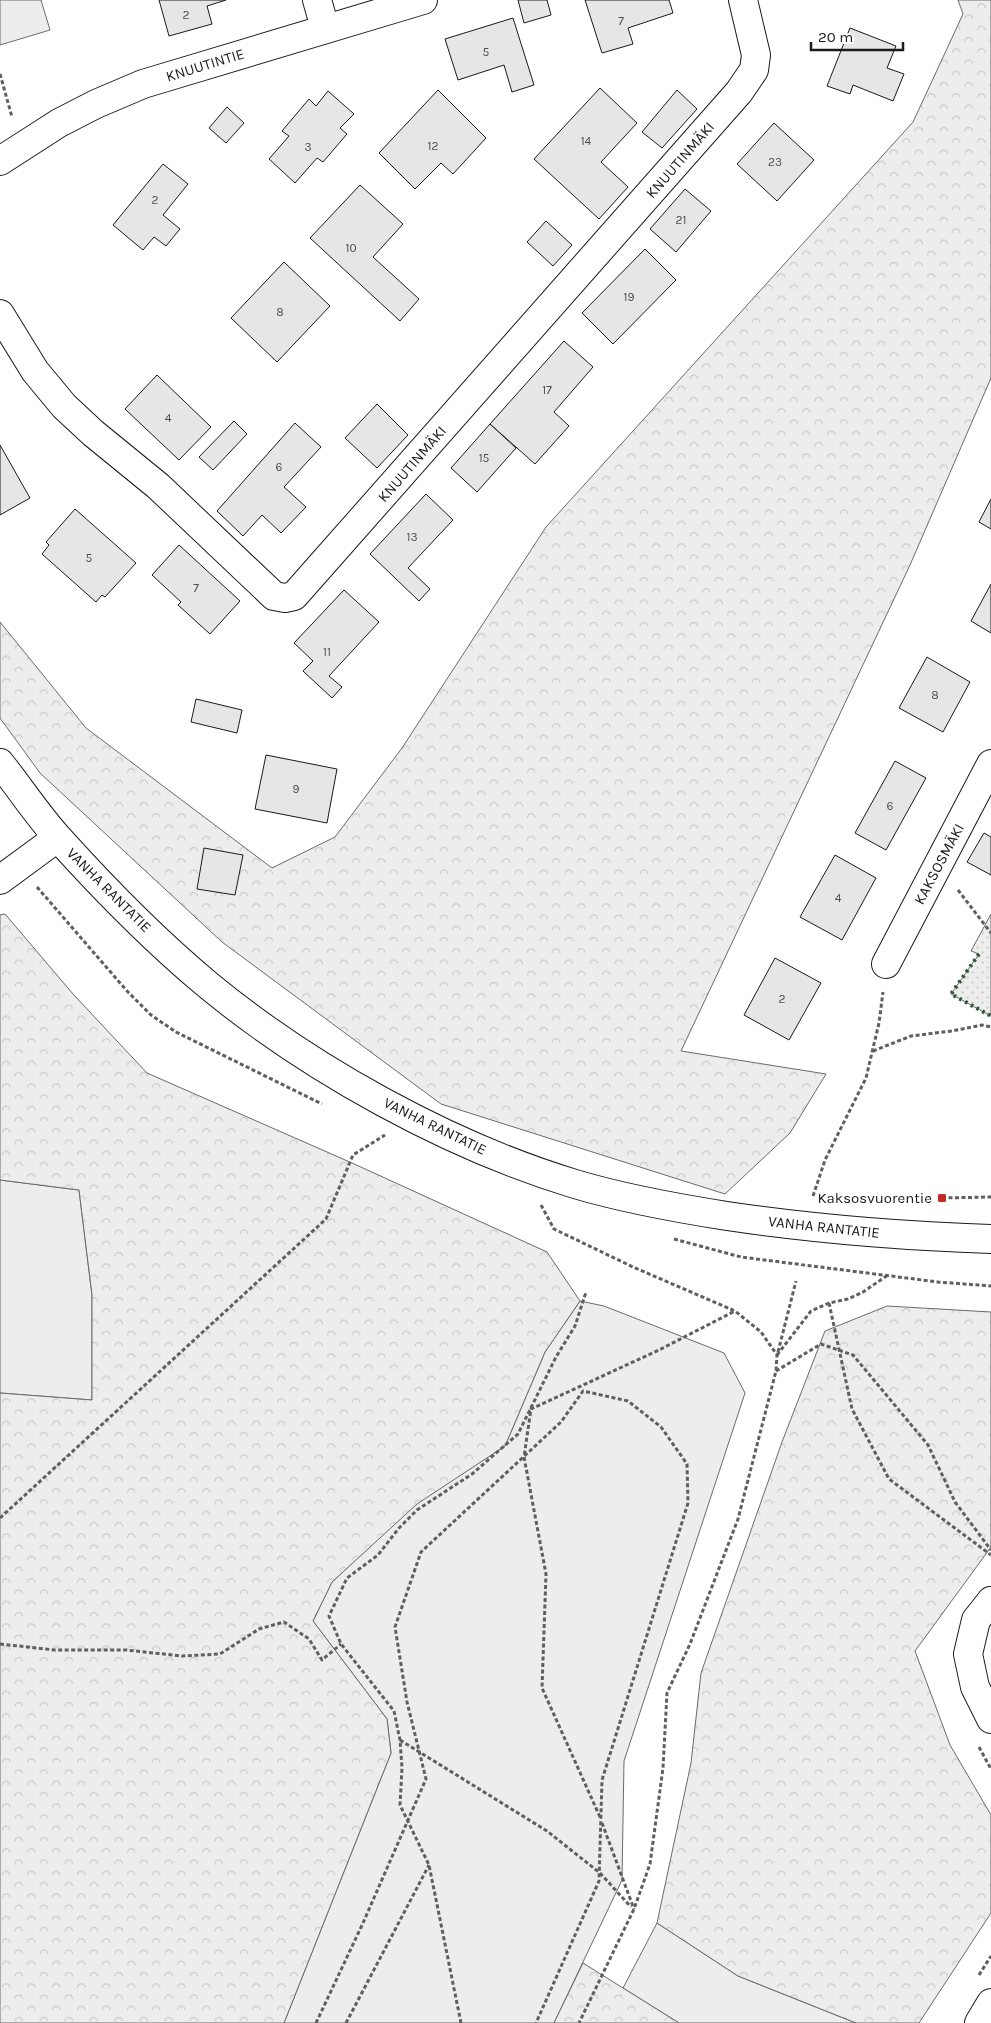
<svg xmlns="http://www.w3.org/2000/svg" width="991" height="2023" font-family="Karla,sans-serif">
	<defs>
		<pattern id="forest-crowns" width="20" height="18" patternUnits="userSpaceOnUse" patternTransform="scale(1.25)"><rect width="20" height="18" fill="#ededed"/><path d="M2 6a3 3 0 1 1 6 0M12 15a3 3 0 1 1 6 0" fill="none" stroke="#cbcbcb"/></pattern>
		<pattern id="park-dots" width="8" height="8" patternUnits="userSpaceOnUse" patternTransform="scale(1.25)"><rect width="8" height="8" fill="#ededed"/><path d="M2 2h.1M6 6h.1" fill="none" stroke="#cbcbcb" stroke-width="1.8" stroke-linecap="round"/></pattern>
	</defs>
	<rect width="100%" height="100%" fill="#fff"/>
	<g fill="#ededed" stroke="#6a6a6a">
		<polygon points="0,0 41,0 50,30 0,45"/>
		<polygon points="0,1180 79,1190 92,1295 92,1400 0,1393"/>
		<polygon points="580,1301 604,1306 724,1353 745,1393 624,1761 622,1880 554,2023 284,2023 391,1753 387,1719 313,1621 332,1582 417,1503 505,1446 545,1352"/>
		<polygon points="657,1923 738,1976 856,2023 679,2023 623,1988"/>
	</g>
	<g fill="url(#forest-crowns)" stroke="#6a6a6a">
		<polygon points="958,0 991,0 991,378 910,565 681,1051 826,1074 790,1133 725,1194 441,1104 222,942 40,773 0,718 0,622 86,728 272,868 335,837 402,748 546,527 913,122 963,14"/>
		<polygon points="5,914 73,994 147,1073 352,1163 547,1252 580,1301 545,1352 505,1446 417,1504 332,1582 313,1621 387,1719 391,1753 284,2023 0,2023 0,1393 92,1400 92,1295 79,1190 0,1180 0,915"/>
		<polygon points="887,1306 991,1312 991,1547 915,1651 950,1745 991,1815 991,1913 919,2023 856,2023 738,1976 657,1923 691,1763 701,1673 782,1442 825,1331"/>
		<polygon points="583,1963 679,2023 554,2023"/>
	</g>
	<polygon fill="url(#park-dots)" stroke="#6a6a6a" points="991,914 991,1016 951,994 979,954 971,951"/>
	<g fill="#e6e6e6" stroke="#1a1a1a">
		<polygon points="159,0 226,0 207,6 212,24 169,36"/>
		<polygon points="518,0 547,0 551,15 524,23"/>
		<polygon points="585,0 669,0 673,13 628,28 633,44 602,53"/>
		<polygon points="513,18 534,85 512,92 504,65 458,80 445,39"/>
		<polygon points="850,28 896,46 887,68 904,74 893,101 853,85 850,94 827,86"/>
		<polygon points="600,88 637,123 601,162 628,187 599,219 534,159"/>
		<polygon points="438,90 486,138 453,174 441,163 415,189 379,153"/>
		<polygon points="677,90 697,109 662,148 642,132"/>
		<polygon points="328,91 354,114 340,128 347,134 323,162 317,158 295,183 269,159 289,136 282,131 309,99 316,106"/>
		<polygon points="227,107 244,123 226,143 209,128"/>
		<polygon points="774,123 814,160 777,201 737,164"/>
		<polygon points="163,164 188,184 163,215 180,229 166,246 154,237 143,250 113,225"/>
		<polygon points="360,185 403,224 373,257 419,299 400,321 310,238"/>
		<polygon points="685,189 711,211 676,252 650,229"/>
		<polygon points="546,221 572,245 553,266 527,242"/>
		<polygon points="645,249 676,280 613,344 582,313"/>
		<polygon points="284,262 330,306 277,362 231,318"/>
		<polygon points="564,341 593,367 554,412 569,426 535,464 490,424"/>
		<polygon points="157,375 211,427 179,460 125,409"/>
		<polygon points="377,404 408,435 377,468 345,438"/>
		<polygon points="234,421 247,434 213,470 199,457"/>
		<polygon points="295,423 321,447 284,487 306,507 281,533 262,515 243,536 217,511"/>
		<polygon points="490,424 516,448 477,492 451,468"/>
		<polygon points="0,445 30,498 0,515"/>
		<polygon points="426,494 453,520 408,568 430,589 419,601 370,554"/>
		<polygon points="991,499 991,529 979,522"/>
		<polygon points="75,509 136,563 105,597 102,595 96,602 42,554 49,545 46,542"/>
		<polygon points="179,545 240,601 210,634 178,605 181,602 152,575"/>
		<polygon points="991,584 991,633 971,621"/>
		<polygon points="344,590 379,622 329,676 342,687 332,698 303,671 313,661 294,643"/>
		<polygon points="927,657 970,682 943,732 899,708"/>
		<polygon points="196,699 242,710 237,733 191,722"/>
		<polygon points="266,755 337,769 327,823 255,809"/>
		<polygon points="895,761 926,778 886,850 855,833"/>
		<polygon points="984,833 991,837 991,875 967,862"/>
		<polygon points="204,848 243,855 235,895 197,889"/>
		<polygon points="835,855 876,878 842,940 800,917"/>
		<polygon points="775,958 821,983 789,1040 744,1015"/>
	</g>
	<g fill="none" stroke-linecap="round" stroke-linejoin="round">
		<defs>
			<g id="minor">
				<polyline points="317,0 325,28"/>
				<polyline points="0,161 59,123 96,104 143,84 423,0"/>
				<polyline points="0,314 35,371 64,406 93,433 158,486 274,596 285,598 294,596 739,92 754,70 756,55 743,0"/>
				<polyline points="0,880 57,838"/>
				<polyline points="886,964 991,764"/>
				<polyline points="991,1601 976,1620 968,1654 975,1687 991,1719"/>
				<polyline points="979,2023 991,2003"/>
			</g>
			<path id="major" d="M 0,763 C 20,788 38,816 60,840 C 106,891 155,941 208,985 C 310,1069 449,1146 575,1184 C 625,1199 676,1208 727,1216 C 815,1229 903,1236 991,1239"/>
		</defs>
		<use href="#minor" stroke="#1a1a1a" stroke-width="30"/>
		<use href="#major" stroke="#1a1a1a" stroke-width="30"/>
		<g stroke="#5f5f5f" stroke-width="3" stroke-dasharray="4 2.5" stroke-linecap="butt">
			<polyline points="0,74 12,117"/>
			<polyline points="37,887 127,991 151,1015 176,1032 322,1104"/>
			<polyline points="958,890 991,933"/>
			<polyline points="873,1051 911,1036 952,1031 982,1025 991,1027"/>
			<polyline points="813,1196 825,1160 866,1078 879,1023 883,992"/>
			<polyline points="942,1198 991,1197"/>
			<polyline points="541,1205 554,1229 633,1267 735,1311 761,1332 777,1355 776,1371 738,1519 690,1644 667,1693 663,1768 650,1864 634,1909 579,2023"/>
			<polyline points="674,1239 741,1257 938,1282 991,1286"/>
			<polyline points="829,1303 852,1409 889,1479 991,1555"/>
			<polyline points="778,1352 796,1281"/>
			<polyline points="777,1355 811,1311 829,1303 848,1299 863,1292 888,1275"/>
			<polyline points="776,1371 821,1344 853,1355 928,1445 955,1502 991,1550"/>
			<polyline points="0,1518 326,1219 353,1155 385,1135"/>
			<polyline points="0,1644 55,1650 126,1650 182,1656 220,1654 259,1629 284,1622 309,1639 322,1660 341,1644"/>
			<polyline points="400,1740 547,1831 600,1873 631,1907"/>
			<polyline points="979,1747 991,1769"/>
			<polyline points="600,1817 542,1688 546,1574 524,1457 531,1409 659,1350 735,1311"/>
			<polyline points="602,1823 634,1909"/>
			<polyline points="979,1975 991,1956"/>
			<polyline points="316,2023 363,1923 426,1779 407,1702 395,1627 421,1552 561,1422 583,1391 628,1401 661,1427 687,1464 688,1503 602,1780 599,1881 536,2023"/>
			<polyline points="346,2023 429,1865"/>
			<polyline points="461,2023 429,1865 400,1805 402,1768 400,1740 394,1711 341,1644 329,1616 347,1578 378,1555 399,1528 417,1510 472,1474 518,1434 556,1357 575,1326 586,1292"/>
		</g>
		<use href="#minor" stroke="#fff" stroke-width="28"/>
		<use href="#major" stroke="#fff" stroke-width="28"/>
		<polyline stroke="#2b5a34" stroke-width="4" stroke-dasharray="2.5 4" stroke-linecap="butt" points="979,954 951,994 991,1016"/>
	</g>
	<rect fill="#c62828" stroke="#fff" stroke-width="2" x="937" y="1193" width="10" height="10" rx="2.5"/>
	<g text-anchor="middle" stroke-width="4" stroke-linejoin="round" paint-order="stroke">
		<g font-size="12" fill="#4d4d4d">
			<text x="186" y="19">2</text>
			<text x="621" y="25">7</text>
			<text x="486" y="56">5</text>
			<text x="586" y="145">14</text>
			<text x="433" y="150">12</text>
			<text x="308" y="151">3</text>
			<text x="775" y="166">23</text>
			<text x="155" y="204">2</text>
			<text x="681" y="224">21</text>
			<text x="351" y="252">10</text>
			<text x="629" y="301">19</text>
			<text x="280" y="316">8</text>
			<text x="547" y="394">17</text>
			<text x="168" y="422">4</text>
			<text x="484" y="462">15</text>
			<text x="279" y="471">6</text>
			<text x="412" y="541">13</text>
			<text x="89" y="562">5</text>
			<text x="196" y="592">7</text>
			<text x="327" y="656">11</text>
			<text x="935" y="699">8</text>
			<text x="296" y="793">9</text>
			<text x="890" y="810">6</text>
			<text x="838" y="902">4</text>
			<text x="782" y="1003">2</text>
		</g>
		<g font-size="15" fill="#1a1a1a" stroke="#fff">
			<text transform="translate(205 65) rotate(-17)" y="5">KNUUTINTIE</text>
			<text transform="translate(680 160) rotate(-49)" y="5">KNUUTINMÄKI</text>
			<text transform="translate(412 464) rotate(-49)" y="5">KNUUTINMÄKI</text>
			<text transform="translate(939 864) rotate(-62)" y="5">KAKSOSMÄKI</text>
			<text transform="translate(109 890) rotate(45)" y="5">VANHA RANTATIE</text>
			<text transform="translate(435 1126) rotate(26)" y="5">VANHA RANTATIE</text>
			<text transform="translate(824 1227) rotate(6)" y="5">VANHA RANTATIE</text>
		</g>
		<g font-size="15" fill="#1a1a1a" stroke="#fff" text-anchor="end">
			<text x="932" y="1203">Kaksosvuorentie</text>
		</g>
	</g>
	<path d="M811 42v8h92v-8" fill="none" stroke="#1a1a1a" stroke-width="2.5"/>
	<text x="818" y="42" font-size="15" fill="#1a1a1a" stroke="#ffffff" stroke-width="4" paint-order="stroke">20 m</text>
</svg>
